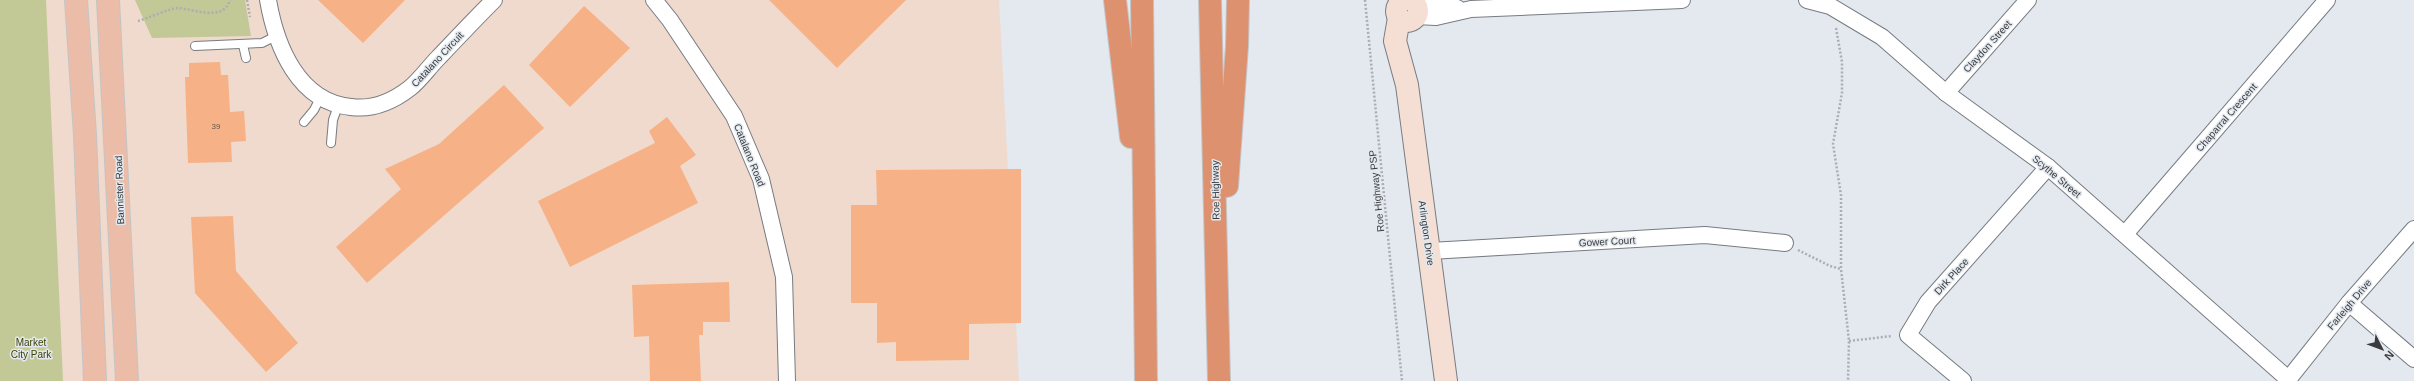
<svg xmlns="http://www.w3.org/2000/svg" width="2414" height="381" font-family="Helvetica,sans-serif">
	<rect width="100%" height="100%" fill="#e3e9ef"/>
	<polygon fill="#f0d9cd" points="0,0 999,0 1019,381 0,381"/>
	<g fill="#c2c996">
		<polygon points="0,0 46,0 63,381 0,381"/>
		<polygon points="135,0 245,0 251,36 152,38"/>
	</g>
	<g fill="#f6b286">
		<polygon points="318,0 405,0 363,43"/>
		<polygon points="769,0 906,0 837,68"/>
		<polygon points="584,6 630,48 570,107 529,65"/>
		<polygon points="220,62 221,75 228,75 230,112 244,111 246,141 231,142 232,162 188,163 185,77 189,77 189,63"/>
		<polygon points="504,85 544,128 367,283 336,247 401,189 385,169 439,144"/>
		<polygon points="667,117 696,155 680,166 698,203 570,267 538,201 655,143 649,131"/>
		<polygon points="1021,169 1021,323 969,324 969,360 896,361 896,342 877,343 877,303 851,303 851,205 877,205 876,170"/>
		<polygon points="233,216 236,271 298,343 266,372 195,293 191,217"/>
		<polygon points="729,282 730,322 703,322 703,335 699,335 701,381 650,381 649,336 634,337 632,285"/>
	</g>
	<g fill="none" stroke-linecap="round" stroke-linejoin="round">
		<defs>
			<g id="lane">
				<polyline points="243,45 246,58"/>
				<polyline points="195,46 262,43 276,36"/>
				<polyline points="304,122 314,110 320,98"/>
				<polyline points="331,143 333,120 338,106"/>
			</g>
			<g id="street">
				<path d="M 268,0 C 276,46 298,102 351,107 C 373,110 392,102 410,88 C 420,80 429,67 439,57 C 457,38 475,19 494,0"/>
				<polyline points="654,0 670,20 734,116 761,179 784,277 787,381"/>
				<polyline points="1807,0 1830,6 1882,37 1946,93 2048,167 2288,379"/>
				<polyline points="1416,7 1425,3 1457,8"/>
				<polyline points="1416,16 1436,17 1471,9 1682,0"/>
				<polyline points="1946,93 2028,0"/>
				<polyline points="2125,234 2327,0"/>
				<polyline points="1430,251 1705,235 1785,243"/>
				<polyline points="2349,303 2414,359"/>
				<polyline points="1963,381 1908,335 1928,302 2048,167"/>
				<polyline points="2287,381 2349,303 2414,229"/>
			</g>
			<g id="secondary">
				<circle cx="1407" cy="11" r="10"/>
				<polyline points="1399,18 1395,41 1407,85 1446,381"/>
			</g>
			<g id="primary">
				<polyline points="76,0 85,135 95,381"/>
				<polyline points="108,0 127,381"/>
			</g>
			<g id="highway">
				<polyline points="1115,0 1131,137"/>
				<polyline points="1142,0 1146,381"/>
				<polyline points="1210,0 1219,381"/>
				<polyline points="1227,186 1237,46 1238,0"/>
			</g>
		</defs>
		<use href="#lane" stroke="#777c82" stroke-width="10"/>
		<use href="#street" stroke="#777c82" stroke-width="18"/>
		<use href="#secondary" stroke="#777c82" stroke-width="24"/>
		<use href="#primary" stroke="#c4c4c5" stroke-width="24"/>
		<use href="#highway" stroke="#c4c4c5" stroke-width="24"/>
		<g stroke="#aaaeb3" stroke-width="2.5" stroke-dasharray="2 2" stroke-linecap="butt">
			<polyline points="247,0 250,17"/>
			<polyline points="1365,0 1402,381"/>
			<path d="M 138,21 C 146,19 171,8 177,8 C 192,8 223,23 230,0"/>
			<polyline points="1836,28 1842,62 1842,93 1833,144 1841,195 1841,269 1849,341 1848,381"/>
			<polyline points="1798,250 1830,266 1841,269"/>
			<polyline points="1849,341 1892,336"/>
		</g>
		<use href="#lane" stroke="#fff" stroke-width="8"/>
		<use href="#street" stroke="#fff" stroke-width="16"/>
		<use href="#secondary" stroke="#f5ded4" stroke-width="22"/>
		<use href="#primary" stroke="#ebbda9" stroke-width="22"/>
		<use href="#highway" stroke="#de916f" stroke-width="22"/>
	</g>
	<g text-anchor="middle" stroke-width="3" stroke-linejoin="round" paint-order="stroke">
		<g font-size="8" fill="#685950">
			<text x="216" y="129">39</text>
		</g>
		<g font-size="10" fill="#393b3e" stroke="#e3e9ef">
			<text transform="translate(1987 46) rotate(-48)" y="4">Claydon Street</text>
			<text transform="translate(437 59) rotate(-47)" y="4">Catalano Circuit</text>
			<text transform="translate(2226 117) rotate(-49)" y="4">Chaparral Crescent</text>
			<text transform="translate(750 155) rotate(68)" y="4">Catalano Road</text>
			<text transform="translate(2057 176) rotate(40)" y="4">Scythe Street</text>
			<text transform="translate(119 190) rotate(-92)" y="4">Bannister Road</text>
			<text transform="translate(1215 190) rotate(-91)" y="4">Roe Highway</text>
			<text transform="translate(1376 191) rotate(-96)" y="4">Roe Highway PSP</text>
			<text transform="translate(1427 233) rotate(82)" y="4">Arlington Drive</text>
			<text transform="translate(1607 241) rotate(-3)" y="4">Gower Court</text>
			<text transform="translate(1951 276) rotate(-48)" y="4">Dirk Place</text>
			<text transform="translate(2349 304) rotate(-50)" y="4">Farleigh Drive</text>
		</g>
		<g font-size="10" fill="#3d4105" stroke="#e3e9ef">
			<text x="31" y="346">Market<tspan x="31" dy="12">City Park</tspan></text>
		</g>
	</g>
	<g transform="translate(2382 349) rotate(132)" stroke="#e3e9ef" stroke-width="3" paint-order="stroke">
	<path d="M0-3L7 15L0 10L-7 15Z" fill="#393b3e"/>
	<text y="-6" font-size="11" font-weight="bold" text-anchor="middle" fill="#393b3e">N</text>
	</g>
</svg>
